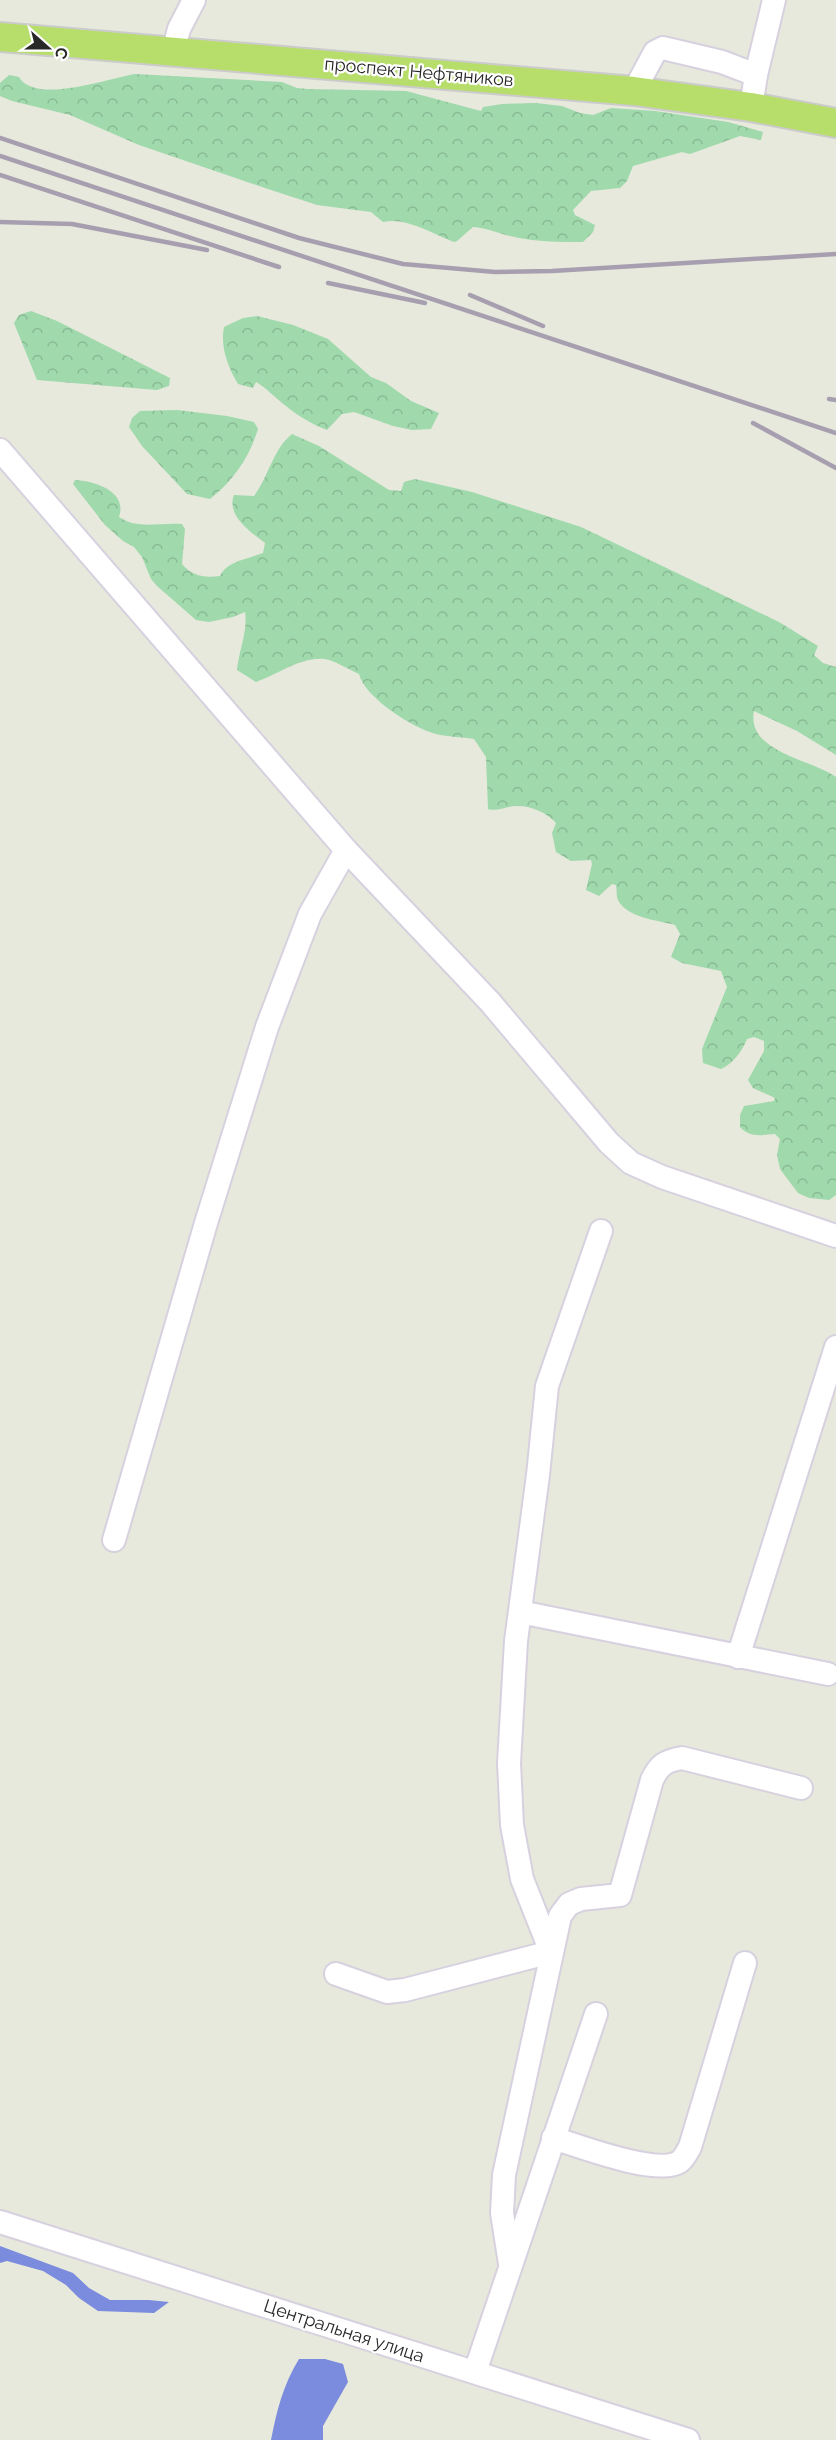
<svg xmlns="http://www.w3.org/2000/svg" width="836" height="2440" font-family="Raleway,sans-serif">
	<defs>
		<pattern id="forest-crowns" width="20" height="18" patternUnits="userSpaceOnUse" patternTransform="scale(1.5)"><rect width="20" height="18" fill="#9fd9ac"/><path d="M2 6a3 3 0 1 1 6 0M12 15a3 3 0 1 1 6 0" fill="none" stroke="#89ba94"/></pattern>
	</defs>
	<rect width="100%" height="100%" fill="#e7e9dc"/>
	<g fill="url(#forest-crowns)">
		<path d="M 135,74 L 282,82 L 297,88 L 308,89 L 406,91 L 481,111 L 483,107 L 502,104 L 536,103 L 562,106 L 580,113 L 593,115 L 611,108 L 655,111 L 728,122 L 763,132 L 761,140 L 740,136 L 690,154 L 682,152 L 633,166 L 627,181 L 620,188 L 591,191 L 573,210 L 575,215 L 595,225 L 593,232 L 583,242 C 558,242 535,242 510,236 C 497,233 487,228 473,227 L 457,241 L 454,242 C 433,234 406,217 383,222 L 371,212 L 317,205 L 271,190 L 139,145 L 70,115 L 12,101 L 0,96 L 0,83 L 9,75 L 19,77 C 35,105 110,78 135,74 Z"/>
		<polygon points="31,311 57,321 170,378 169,386 157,390 37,380 14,323 19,315"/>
		<path d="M 257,316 L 293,325 L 328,339 L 371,377 L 386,383 L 411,401 L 439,413 L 431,429 L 412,430 L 393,426 L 354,412 L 342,414 L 327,430 C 312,424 298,416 286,406 C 275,398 268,389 256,382 L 253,388 L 238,384 C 228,367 220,347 224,327 L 243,318 Z"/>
		<path d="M 177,410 L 227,416 L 254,422 L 258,429 C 249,458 234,480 210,499 L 187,494 L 142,446 L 129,427 L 132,418 L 140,411 Z"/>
		<path d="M 292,434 L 319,446 L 389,490 L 401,491 L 404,482 L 415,479 L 472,492 L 581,527 L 779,622 L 818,646 L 814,655 L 823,663 L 836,667 L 836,755 L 797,731 L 754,711 C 746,752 811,759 836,777 L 836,1195 L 829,1200 L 809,1198 L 798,1193 L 780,1169 L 777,1155 L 780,1139 L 775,1134 C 761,1135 750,1138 740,1127 L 740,1115 L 744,1106 L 774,1101 L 775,1098 L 753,1088 L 748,1080 L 764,1051 L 764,1041 L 754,1037 L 747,1039 C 742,1051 734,1063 721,1069 L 703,1063 L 702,1049 L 727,987 L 721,971 L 682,963 L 671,957 L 680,934 L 675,925 C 657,920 627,918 618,900 C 616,896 617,889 616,885 L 612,884 L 599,896 L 586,890 L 592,864 L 591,860 L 571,861 L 556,852 L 552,833 L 556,823 C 546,812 531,806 517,806 C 507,806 497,812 488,809 L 486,757 L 474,739 C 462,737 448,737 436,734 C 413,728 365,698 359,674 C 349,670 335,660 324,659 C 300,657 277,675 256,682 L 237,670 C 239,650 248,631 245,612 L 233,617 L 209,622 L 196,620 L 157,586 L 151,579 L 142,557 L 134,547 L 123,541 L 105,525 L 73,484 L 75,480 C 94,481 128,491 119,517 C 138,530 160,522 182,524 L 185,529 L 182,564 C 192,576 204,578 220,576 C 227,561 248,559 263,553 L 265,543 C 251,532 226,516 234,495 L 254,496 C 269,476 273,449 292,434 Z"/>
	</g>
	<g fill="#7b8bde">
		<polygon points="0,2246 73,2273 89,2288 110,2300 149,2300 169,2302 154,2313 98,2311 79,2298 66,2285 43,2271 7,2261 0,2263"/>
		<path d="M 299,2359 L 325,2359 L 343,2364 L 348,2382 L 323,2426 L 323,2440 L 271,2440 C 277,2410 283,2385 299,2359 Z"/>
	</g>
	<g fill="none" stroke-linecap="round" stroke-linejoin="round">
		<defs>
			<g id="minor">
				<polyline points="173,52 179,29 194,0"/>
				<polyline points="756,75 774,0"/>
				<polyline points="634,91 655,52 663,48 722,62 756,75 751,107"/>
				<polyline points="0,450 346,850 490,1002 609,1143 631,1163 662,1177 836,1236"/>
				<polyline points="114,1540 206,1223 267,1027 310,914 346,850"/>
				<polyline points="520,1612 828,1674"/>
				<polyline points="738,1657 836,1347"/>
				<polyline points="336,1974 387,1992 405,1990 551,1952 522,1879 512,1825 509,1763 516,1641 538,1475 547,1386 601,1231"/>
				<path d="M 553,2138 C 580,2146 657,2176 679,2162 C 684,2159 687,2152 690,2147 L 745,1963"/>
				<polyline points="0,2222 688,2440"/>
				<path d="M 510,2264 L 502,2213 L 504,2175 L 560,1916 L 569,1904 L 581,1899 L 620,1895 L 652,1780 C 659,1765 665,1761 682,1758 L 801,1788"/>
				<polyline points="475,2372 596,2014"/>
			</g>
			<polyline id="major" points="0,37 634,91 751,107 836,123"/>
		</defs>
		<use href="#minor" stroke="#d7d1df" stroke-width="26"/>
		<use href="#major" stroke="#cbcbcb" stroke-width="32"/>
		<use href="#minor" stroke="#fff" stroke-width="22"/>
		<use href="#major" stroke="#b7de6b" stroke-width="28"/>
		<g stroke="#a79fb0" stroke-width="4.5">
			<polyline points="0,138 299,238 403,264 495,272 552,271 836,254"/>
			<polyline points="0,156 836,433"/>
			<polyline points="0,175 279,267"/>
			<polyline points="0,222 72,224 207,250"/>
			<polyline points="328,283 425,303"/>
			<polyline points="470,295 543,326"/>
			<polyline points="829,399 836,400"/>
			<polyline points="753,423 836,468"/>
		</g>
	</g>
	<g text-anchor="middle" stroke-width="4.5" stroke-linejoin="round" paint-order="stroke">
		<g font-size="18" fill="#282828" stroke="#fff">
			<text transform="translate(419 72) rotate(5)" y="6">проспект Нефтяников</text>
			<text transform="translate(344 2331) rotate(18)" y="6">Центральная улица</text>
		</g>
	</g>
	<g transform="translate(48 48) rotate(111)" stroke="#ffffff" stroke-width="4.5" paint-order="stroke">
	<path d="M0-4.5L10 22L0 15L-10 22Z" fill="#282828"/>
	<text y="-9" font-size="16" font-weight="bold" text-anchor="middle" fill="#282828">С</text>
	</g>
</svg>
